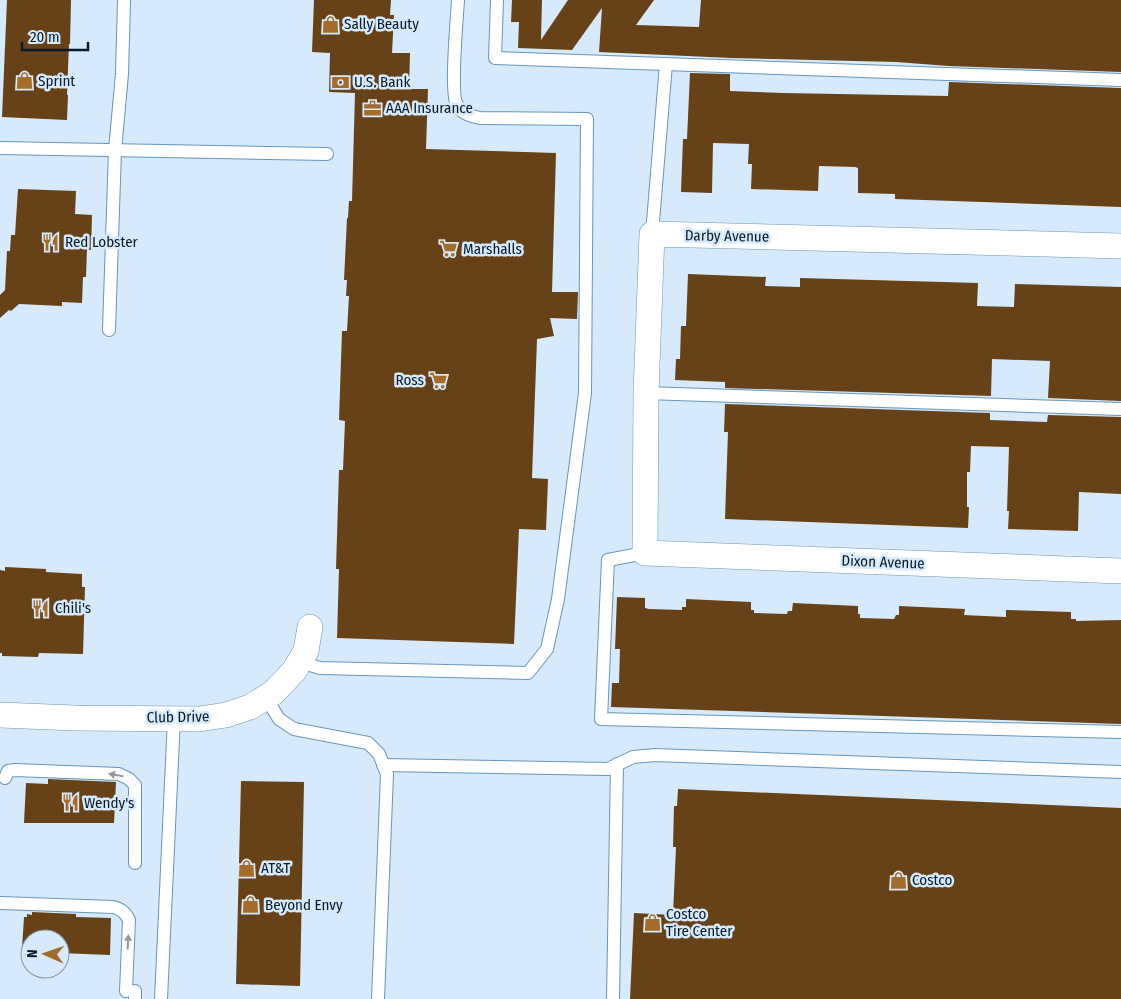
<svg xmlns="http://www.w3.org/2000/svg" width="1121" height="999" font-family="'Fira Sans Condensed',sans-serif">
	<rect width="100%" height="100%" fill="#d6eafb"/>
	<g fill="#674117">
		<polygon points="7,0 71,0 70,44 69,44 67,95 68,95 67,120 2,117"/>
		<polygon points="314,0 391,0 390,15 394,15 392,53 410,53 409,89 428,89 426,149 556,153 552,292 578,292 577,319 550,318 554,336 537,339 532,478 548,479 546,530 519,529 514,644 337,638 339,569 336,569 339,470 343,470 345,421 339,420 342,331 347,331 349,296 346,296 347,280 344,280 347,218 348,218 349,201 352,201 355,93 329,92 330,53 312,52"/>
		<polygon points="512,0 542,0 541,40 568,0 654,0 636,25 699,27 701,0 1121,0 1121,72 949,66 896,62 731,58 599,52 602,8 572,50 518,48 519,22 511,22"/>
		<polygon points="690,73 730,74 730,91 783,93 948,96 949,82 1121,88 1121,207 895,199 895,194 858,193 858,168 855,167 819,166 818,191 751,189 752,164 748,164 749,144 713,143 712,193 681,192 683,139 687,139"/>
		<polygon points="18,189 76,191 75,214 92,215 91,250 87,249 86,277 83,277 82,303 62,302 62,306 19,304 11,311 9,310 0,318 0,295 5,290 7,251 10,251 11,235 15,235"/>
		<polygon points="688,274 766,277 765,286 800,287 800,278 978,283 977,306 1014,307 1015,284 1121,287 1121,401 1048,398 1050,361 992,359 991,396 725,388 725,382 675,380 676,359 680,359 681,326 686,326"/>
		<polygon points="725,404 990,413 990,420 1047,422 1048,415 1121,417 1121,494 1079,492 1078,531 1008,529 1009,511 1007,511 1009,447 971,446 970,472 967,472 967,507 969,507 968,528 725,519 728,432 724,432"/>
		<polygon points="5,567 46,569 46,572 82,574 82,587 85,587 83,654 39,653 38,657 2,656 2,653 0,653 0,570 5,571"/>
		<polygon points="617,597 645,598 645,608 649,609 682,610 682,607 686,607 686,599 751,602 751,610 754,610 754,613 787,614 788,611 792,611 793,603 858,606 858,614 860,614 860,618 894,619 896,615 899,615 899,606 965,609 964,615 1006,617 1006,610 1071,612 1071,619 1076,619 1076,621 1121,620 1121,724 611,707 612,683 619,683 620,649 615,649"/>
		<polygon points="48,779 116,782 114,823 24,823 26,783 48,784"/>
		<polygon points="241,781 304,782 300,986 236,984"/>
		<polygon points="678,789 1121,808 1121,999 630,999 634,913 673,915 676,847 673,847 674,806 677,806"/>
		<polygon points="32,912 76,914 76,917 111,918 110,955 60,953 60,939 30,939 30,952 26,952 26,948 22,948 24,917 27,917 27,914 32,915"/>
	</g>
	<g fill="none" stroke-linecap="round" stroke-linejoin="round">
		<defs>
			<g id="service">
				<polyline points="497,0 495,58 1121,80"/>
				<polyline points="0,148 327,154"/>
				<polyline points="652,234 666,64"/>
				<polyline points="109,330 115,150 122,74 124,0"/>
				<polyline points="646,393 1121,409"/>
				<polyline points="645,553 608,560 601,719 1121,732"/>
				<path d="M 300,662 L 320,668 L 528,673 L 547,649 L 558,599 L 585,393 L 587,119 L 480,118 C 471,116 462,114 457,105 C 450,94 457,18 458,0"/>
				<polyline points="265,696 279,719 294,729 368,743 379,754 387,774 378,999"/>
				<polyline points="383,765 608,769 633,757 655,755 1121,772"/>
				<polyline points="5,778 8,771 15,770 119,774 129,779 135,785 135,863"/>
				<path d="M 1,903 L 113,907 C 121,909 125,912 129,920 L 126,991"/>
				<polyline points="135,999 135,991"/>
				<polyline points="161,999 174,718"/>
				<polyline points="613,999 617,764"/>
			</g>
			<g id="minor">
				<polyline points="1121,246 652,234 646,393 645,553 1121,571"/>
				<polyline points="0,715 75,718 199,719 226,715 250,707 273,693 294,671 306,651 310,627"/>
			</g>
		</defs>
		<use href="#service" stroke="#6695bb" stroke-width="14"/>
		<use href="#minor" stroke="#6695bb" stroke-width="26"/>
		<use href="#service" stroke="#fff" stroke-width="12"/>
		<use href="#minor" stroke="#fff" stroke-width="25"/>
	</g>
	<defs><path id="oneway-solid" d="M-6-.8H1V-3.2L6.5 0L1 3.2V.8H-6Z" transform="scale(1.25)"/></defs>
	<g fill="#8f989f">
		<use href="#oneway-solid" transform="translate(116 775) rotate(-170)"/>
		<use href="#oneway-solid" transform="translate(128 942) rotate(-87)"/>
	</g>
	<defs>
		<symbol id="shop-bare" viewBox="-9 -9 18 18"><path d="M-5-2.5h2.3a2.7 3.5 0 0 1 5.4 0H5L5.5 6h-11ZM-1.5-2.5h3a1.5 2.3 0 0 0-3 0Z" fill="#a56b2b" stroke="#d6eafb" stroke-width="2.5" paint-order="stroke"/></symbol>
		<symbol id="bank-bare" viewBox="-9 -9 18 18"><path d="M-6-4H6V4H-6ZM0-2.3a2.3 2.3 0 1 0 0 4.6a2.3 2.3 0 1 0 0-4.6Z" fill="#a56b2b" stroke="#d6eafb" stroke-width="2.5" paint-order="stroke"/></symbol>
		<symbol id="office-bare" viewBox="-9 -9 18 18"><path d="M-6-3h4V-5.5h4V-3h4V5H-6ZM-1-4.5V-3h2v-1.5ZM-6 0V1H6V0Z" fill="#a56b2b" stroke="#d6eafb" stroke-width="2.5" paint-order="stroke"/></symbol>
		<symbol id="restaurant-bare" viewBox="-9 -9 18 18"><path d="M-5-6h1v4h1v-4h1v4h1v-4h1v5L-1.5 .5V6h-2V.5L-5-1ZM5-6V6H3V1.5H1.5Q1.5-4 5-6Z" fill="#a56b2b" stroke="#d6eafb" stroke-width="2.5" paint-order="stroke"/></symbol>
		<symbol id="supermarket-bare" viewBox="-9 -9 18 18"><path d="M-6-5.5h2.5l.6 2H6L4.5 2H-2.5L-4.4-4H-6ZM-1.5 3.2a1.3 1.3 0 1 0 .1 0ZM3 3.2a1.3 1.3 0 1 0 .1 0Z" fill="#a56b2b" stroke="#d6eafb" stroke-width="2.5" paint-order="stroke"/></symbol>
	</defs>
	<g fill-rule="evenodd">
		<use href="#shop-bare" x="318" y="12" width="25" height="25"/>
		<use href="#shop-bare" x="12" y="68" width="25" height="25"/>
		<use href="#bank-bare" x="328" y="70" width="25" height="25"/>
		<use href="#office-bare" x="360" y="96" width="25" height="25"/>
		<use href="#restaurant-bare" x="38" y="230" width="25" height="25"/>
		<use href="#supermarket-bare" x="436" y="236" width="25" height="25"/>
		<use href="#supermarket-bare" x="426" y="368" width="25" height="25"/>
		<use href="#restaurant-bare" x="28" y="596" width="25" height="25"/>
		<use href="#restaurant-bare" x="58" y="790" width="25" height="25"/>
		<use href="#shop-bare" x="234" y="856" width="25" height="25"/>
		<use href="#shop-bare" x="886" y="868" width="25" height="25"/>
		<use href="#shop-bare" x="238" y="892" width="25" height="25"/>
		<use href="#shop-bare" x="640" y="910" width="25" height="25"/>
	</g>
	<g text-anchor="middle" stroke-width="5" stroke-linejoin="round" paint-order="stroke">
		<g font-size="15" fill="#071a29" stroke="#d6eafb" text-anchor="start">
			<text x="344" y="29">Sally Beauty</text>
			<text x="38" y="86">Sprint</text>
			<text x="354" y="87">U.S. Bank</text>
			<text x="386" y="113">AAA Insurance</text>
			<text x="65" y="247">Red Lobster</text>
			<text x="463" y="254">Marshalls</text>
			<text x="424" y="385" text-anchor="end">Ross</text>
			<text x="55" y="613">Chili's</text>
			<text x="84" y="808">Wendy's</text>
			<text x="261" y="873">AT&amp;T</text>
			<text x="912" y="885">Costco</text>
			<text x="265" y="910">Beyond Envy</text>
			<text x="666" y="919">Costco<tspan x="666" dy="17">Tire Center</tspan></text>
		</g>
		<g font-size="15" fill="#071a29" stroke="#d6eafb">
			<text transform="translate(727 236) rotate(1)" y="5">Darby Avenue</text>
			<text transform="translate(883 562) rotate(2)" y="5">Dixon Avenue</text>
			<text transform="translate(178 717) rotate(-1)" y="5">Club Drive</text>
		</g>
	</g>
	<g transform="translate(45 954) rotate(272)"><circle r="24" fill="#d6eafb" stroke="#8397a7"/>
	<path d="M0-4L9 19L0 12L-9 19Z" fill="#a56b2b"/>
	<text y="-8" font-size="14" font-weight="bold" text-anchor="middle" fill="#071a29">N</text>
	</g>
	<path d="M22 42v8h66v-8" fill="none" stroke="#071a29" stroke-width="2.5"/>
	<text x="30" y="42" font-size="15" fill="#071a29" stroke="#d6eafb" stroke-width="4" paint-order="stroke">20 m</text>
</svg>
